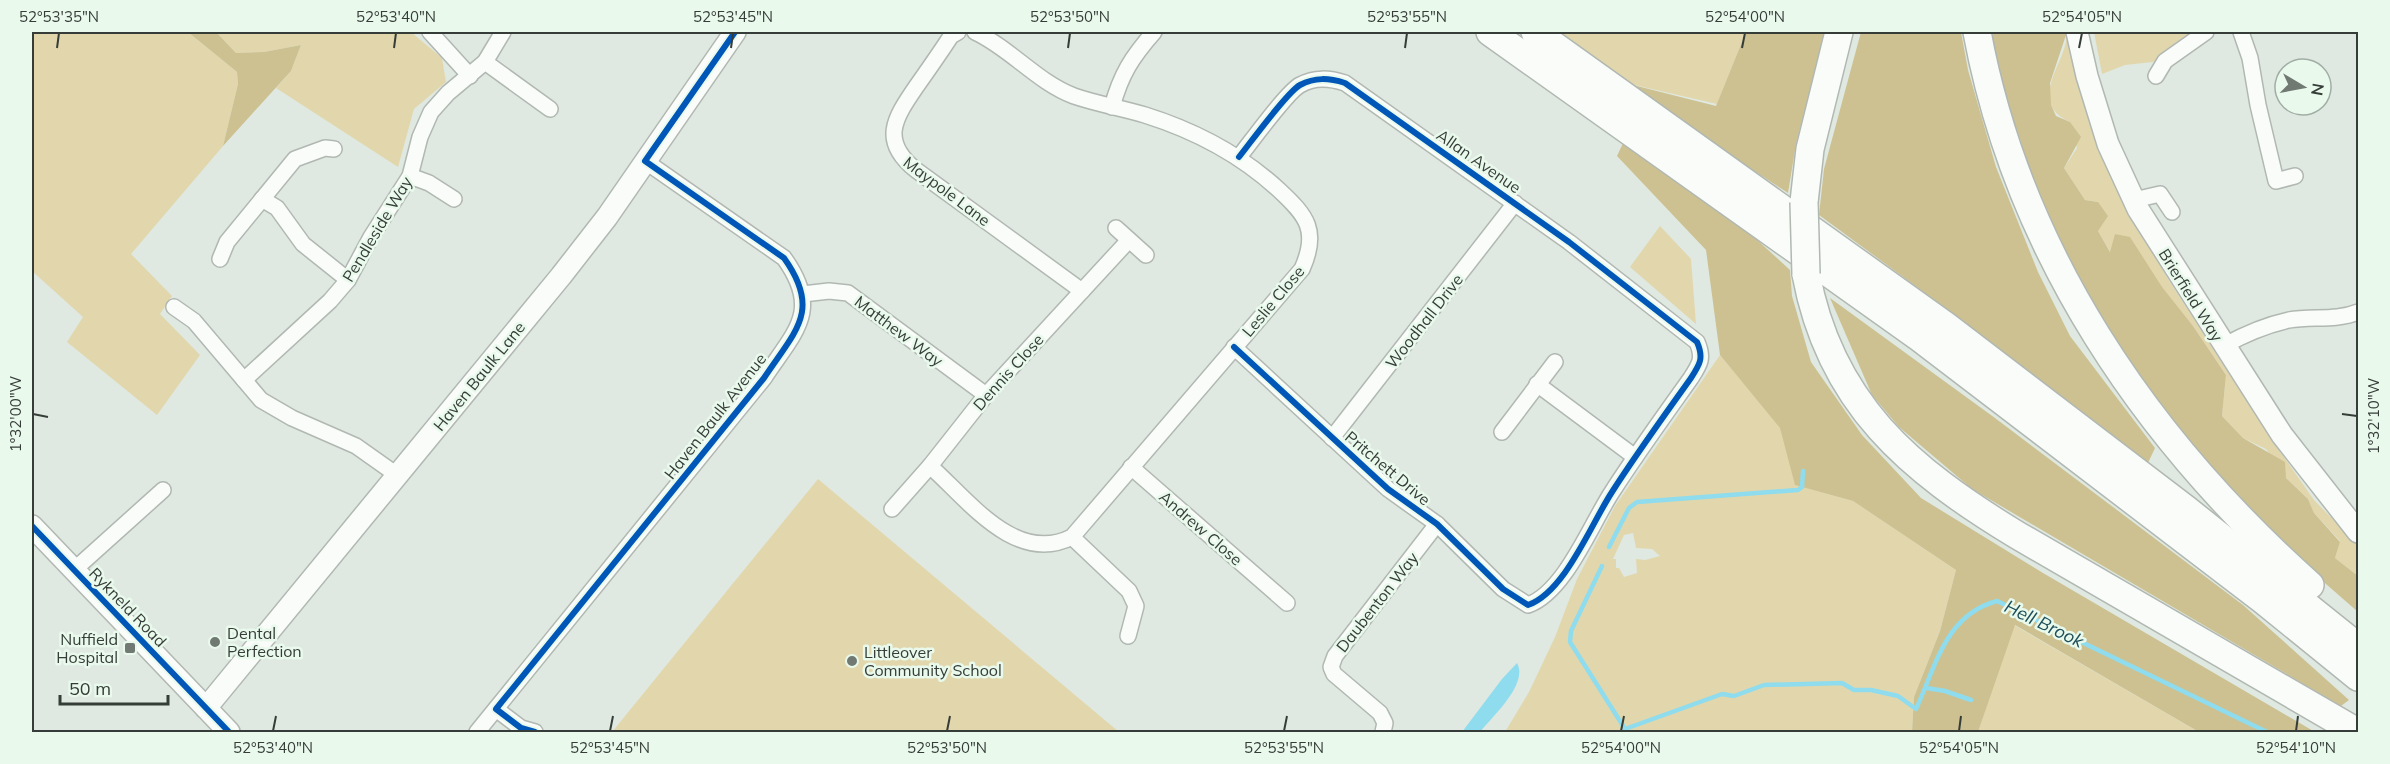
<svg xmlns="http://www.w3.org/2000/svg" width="2390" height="764" font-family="Mulish,sans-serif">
	<rect width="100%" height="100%" fill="#dfe9e1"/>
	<g fill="#e2d7ac" fill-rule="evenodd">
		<polygon points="32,32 188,32 237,72 238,84 223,146 131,254 172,296 160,314 200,355 157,415 67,342 83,317 32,271"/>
		<polygon points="216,32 411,32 442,58 446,82 414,109 398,167 276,88 291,71 301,45 264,52 236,53"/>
		<polygon points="1555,32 1746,32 1717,104 1617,81"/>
		<path d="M 2067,32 L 2086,107 L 2122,199 L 2168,279 L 2279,450 L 2314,500 L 2358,545 L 2358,576 L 2335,558 L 2340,541 L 2314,513 L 2308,499 L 2286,478 L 2266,449 L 2243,438 L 2222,416 L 2226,375 L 2193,326 L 2116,234 L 2111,253 L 2098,231 L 2098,202 L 2085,200 L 2064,168 L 2077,148 L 2070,122 C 2024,101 2068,63 2067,32 Z"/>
		<polygon points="2094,32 2200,32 2153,62 2125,65 2102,74"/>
		<polygon points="1660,226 1691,259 1696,324 1630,267"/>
		<path d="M 1720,355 L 1781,428 L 1796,485 L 1853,501 L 1956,570 L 1940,631 L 1914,697 L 1912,732 L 1505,732 L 1529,692 L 1555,637 L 1577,579 L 1615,506 ZM 1633,533 L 1636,548 L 1652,549 L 1660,556 L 1645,560 L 1636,559 L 1637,573 L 1624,577 L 1619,568 L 1616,568 L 1616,559 L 1613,559 L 1624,535 Z"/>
		<polygon points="818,479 1119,732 612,732"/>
		<polygon points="2014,625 2199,732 1978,732"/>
	</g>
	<g fill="#cdc191">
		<polygon points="188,32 216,32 236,53 264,52 301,45 291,71 223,146 238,84 237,72"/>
		<polygon points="1746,32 1825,32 1796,144 1788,193 1617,81 1716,106"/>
		<polygon points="1861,32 1961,32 1968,70 1996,167 2038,272 2070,336 2155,448 2147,465 1944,307 1819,215 1824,169"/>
		<polygon points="1990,32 2067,32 2050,83 2051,105 2056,116 2070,122 2081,137 2064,168 2085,200 2098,202 2108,216 2098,231 2110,252 2115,234 2130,237 2162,287 2193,326 2226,375 2222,416 2243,438 2285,462 2286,478 2308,499 2314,513 2340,542 2335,558 2358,576 2358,612 2285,548 2171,422 2108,332 2051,224 2028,164 2004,90"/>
		<polygon points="1624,141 1755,238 1790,270 1792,296 1811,362 1862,435 1921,498 2043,573 2315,732 2199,732 2015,625 1978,732 1912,732 1914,697 1940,631 1956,570 1853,501 1795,485 1780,428 1720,355 1706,250 1617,156"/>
		<polygon points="1830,298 1995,418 2243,605 2349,700 2341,706 1972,489 1899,427 1872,395"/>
	</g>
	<path fill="#8edced" d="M 1517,663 C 1529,684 1491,718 1480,732 L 1462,732 L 1502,679 Z"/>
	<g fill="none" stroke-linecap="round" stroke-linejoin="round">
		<g stroke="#8edced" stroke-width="4.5">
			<polyline points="1609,547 1629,508 1637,502 1798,490 1802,487 1803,471"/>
			<path d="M 1602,566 L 1571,631 L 1570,642 L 1625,729 L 1722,694 L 1734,696 L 1764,685 L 1842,683 L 1854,690 L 1871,690 L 1898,696 L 1916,709 C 1936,666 1945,615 1997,601 L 2267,732"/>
			<polyline points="1926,688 1945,691 1971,700"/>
		</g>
		<defs>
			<g id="street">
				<polyline points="430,32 470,76"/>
				<path d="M 958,32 L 951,36 C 940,53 928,70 916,87 C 894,119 880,141 916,170 L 1082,291"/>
				<polyline points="2241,32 2250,58 2258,105 2276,181 2295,176"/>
				<polyline points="485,62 550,109"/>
				<polyline points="2156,76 2165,61 2206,32"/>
				<path d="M 1112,107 C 1121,74 1132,57 1154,32"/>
				<polyline points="410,176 429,183 454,199"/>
				<polyline points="262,199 277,208 303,244 348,280"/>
				<polyline points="2134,200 2160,194 2172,212"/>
				<polyline points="1116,228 1146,255"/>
				<polyline points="220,259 227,242 295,159 325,148 334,149"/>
				<polyline points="803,294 829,291 848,293 986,395"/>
				<polyline points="174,307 194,321 261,400 292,418 356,446 397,475"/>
				<path d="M 2223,346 C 2243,335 2266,325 2289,320 C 2312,316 2336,321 2358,312"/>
				<path d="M 1234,347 L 1388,489 L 1437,524 L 1503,589 L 1528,605 C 1565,592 1591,524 1612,492 C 1637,453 1664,416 1691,378 C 1700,364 1704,358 1697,342 L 1569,242 L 1345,83 C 1329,78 1315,77 1300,85 C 1287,92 1251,142 1239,157"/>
				<polyline points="244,380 330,301 348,280 371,237 410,176 420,137 431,112 448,93 485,62 503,32"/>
				<polyline points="1537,384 1635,457"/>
				<polyline points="1502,432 1555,362"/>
				<polyline points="1332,438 1515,203"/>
				<path d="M 930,466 C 970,502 1016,565 1072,537 L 1302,269 C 1319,231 1307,216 1279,190 C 1240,154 1196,131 1145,115 C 1122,108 1097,104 1074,96 C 1037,82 1010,48 975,32"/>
				<polyline points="1131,467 1287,603"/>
				<polyline points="892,509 930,466 986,395 1129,240"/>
				<polyline points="1072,537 1129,591 1136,606 1128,636"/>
				<polyline points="74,570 163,490"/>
				<polyline points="496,709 521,728 535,732"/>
				<path d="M 477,732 L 764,378 C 795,331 822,311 784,258 L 645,161"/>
				<polyline points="1383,732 1385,723 1380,713 1334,674 1331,667 1335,656 1437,524"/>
			</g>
			<g id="secondary">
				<polyline points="2077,32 2087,76 2108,144 2138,209 2282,435 2358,532"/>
				<polyline points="32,526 229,732"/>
				<polyline points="206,708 561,276 607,217 735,32"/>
			</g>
			<g id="highway">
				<polyline points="1490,32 1920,338 2263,600 2358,677"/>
				<polyline points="1535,32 1946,326 2187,510 2358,647"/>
				<path d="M 1977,32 C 2018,252 2145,438 2310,585"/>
				<polyline points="1804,202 1810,149 1839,32"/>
				<path d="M 1806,274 C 1830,404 1910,470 2017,535 L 2357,732"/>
			</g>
		</defs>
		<use href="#street" stroke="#b1b8b2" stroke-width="18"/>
		<use href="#secondary" stroke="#b1b8b2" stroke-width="24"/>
		<use href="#highway" stroke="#b1b8b2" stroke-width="30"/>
		<use href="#street" stroke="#fafcfa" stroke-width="15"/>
		<use href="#secondary" stroke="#fafcfa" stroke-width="21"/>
		<use href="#highway" stroke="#fafcfa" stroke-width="27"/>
		<defs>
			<polyline id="highway-bridge" points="1804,202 1806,274"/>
		</defs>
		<use href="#highway-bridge" stroke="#b1b8b2" stroke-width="30" stroke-linecap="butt"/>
		<use href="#highway-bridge" stroke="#fafcfa" stroke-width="27"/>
		<defs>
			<g id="cycleway">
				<path d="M 1234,347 L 1388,489 L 1437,524 L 1503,589 L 1528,605 C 1565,592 1591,524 1612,492 C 1637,453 1664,416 1691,378 C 1700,364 1704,358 1697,342 L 1569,242 L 1345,83 C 1329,78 1315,77 1300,85 C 1287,92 1251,142 1239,157"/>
				<polyline points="32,526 229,732"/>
				<path d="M 535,732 L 521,728 L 496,709 L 764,378 C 795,331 822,311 784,258 L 645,161 L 735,32"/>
			</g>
		</defs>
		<use href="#cycleway" stroke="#e9faed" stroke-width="10"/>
		<use href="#cycleway" stroke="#0057b8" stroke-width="6"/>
	</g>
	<path fill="none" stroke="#363d38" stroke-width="2" d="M 57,48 L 59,33M 394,48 L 396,33M 731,48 L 733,33M 1068,48 L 1070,33M 1405,48 L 1407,33M 1742,48 L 1745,33M 2079,48 L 2082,33M 33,414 L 48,417M 2342,414 L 2357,416M 273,731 L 276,716M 610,731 L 613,716M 947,731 L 950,716M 1284,731 L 1287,716M 1621,731 L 1624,716M 1959,731 L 1961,716M 2296,731 L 2298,716"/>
	<g fill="#717973" stroke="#e9faed" stroke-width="2">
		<circle cx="215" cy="642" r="6"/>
		<rect x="124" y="642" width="12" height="12" rx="3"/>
		<circle cx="852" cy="661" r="6"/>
	</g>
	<g text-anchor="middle" stroke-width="5" stroke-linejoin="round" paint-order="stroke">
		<g font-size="16" fill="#363d38" stroke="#e9faed">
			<text transform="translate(1479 161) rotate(35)" y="6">Allan Avenue</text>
			<text transform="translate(947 191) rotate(37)" y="6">Maypole Lane</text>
			<text transform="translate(377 229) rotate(-59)" y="6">Pendleside Way</text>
			<text transform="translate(2191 295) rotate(58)" y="6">Brierfield Way</text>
			<text transform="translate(1273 301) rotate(-50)" y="6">Leslie Close</text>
			<text transform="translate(1424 321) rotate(-52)" y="6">Woodhall Drive</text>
			<text transform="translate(899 331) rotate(37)" y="6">Matthew Way</text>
			<text transform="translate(1008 372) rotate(-48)" y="6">Dennis Close</text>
			<text transform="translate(479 376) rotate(-51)" y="6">Haven Baulk Lane</text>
			<text transform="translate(715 416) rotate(-52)" y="6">Haven Baulk Avenue</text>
			<text transform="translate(1388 468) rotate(40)" y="6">Pritchett Drive</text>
			<text transform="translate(1201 528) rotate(41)" y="6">Andrew Close</text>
			<text transform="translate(1377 602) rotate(-52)" y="6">Daubenton Way</text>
			<text transform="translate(128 607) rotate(46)" y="6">Rykneld Road</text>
		</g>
		<g font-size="16" fill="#363d38" stroke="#e9faed" text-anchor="start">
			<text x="227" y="639">Dental<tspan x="227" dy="18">Perfection</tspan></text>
			<text x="118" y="645" text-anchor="end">Nuffield<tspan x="118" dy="18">Hospital</tspan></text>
			<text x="864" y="658">Littleover<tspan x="864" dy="18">Community School</tspan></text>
		</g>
		<g font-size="18" font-style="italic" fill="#1e4e59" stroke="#e9faed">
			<text transform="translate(2044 624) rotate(26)" y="6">Hell Brook</text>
		</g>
	</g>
	<rect width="2390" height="764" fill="none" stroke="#e9faed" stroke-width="66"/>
	<g transform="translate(2303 87) rotate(100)"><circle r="28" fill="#e9faed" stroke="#a1aea5" stroke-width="1.5"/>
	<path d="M0-4.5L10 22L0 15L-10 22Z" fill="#717973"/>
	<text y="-9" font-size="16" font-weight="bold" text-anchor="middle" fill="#363d38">N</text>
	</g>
	<path d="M60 695v9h108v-9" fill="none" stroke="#363d38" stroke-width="3"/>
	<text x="69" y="695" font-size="18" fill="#363d38" stroke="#e9faed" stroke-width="4.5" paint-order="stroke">50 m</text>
	<rect x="33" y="33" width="2324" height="698" fill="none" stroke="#363d38" stroke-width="2"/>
	<g font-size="15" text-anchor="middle" fill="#363d38">
		<text x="59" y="22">52°53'35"N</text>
		<text x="396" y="22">52°53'40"N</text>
		<text x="733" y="22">52°53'45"N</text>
		<text x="1070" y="22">52°53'50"N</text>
		<text x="1407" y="22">52°53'55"N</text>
		<text x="1745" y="22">52°54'00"N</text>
		<text x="2082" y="22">52°54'05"N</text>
		<text transform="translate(16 414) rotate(-90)" y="5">1°32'00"W</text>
		<text transform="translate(2374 416) rotate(-90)" y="5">1°32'10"W</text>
		<text x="273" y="753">52°53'40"N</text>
		<text x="610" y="753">52°53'45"N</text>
		<text x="947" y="753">52°53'50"N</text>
		<text x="1284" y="753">52°53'55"N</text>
		<text x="1621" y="753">52°54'00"N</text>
		<text x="1959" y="753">52°54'05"N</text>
		<text x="2296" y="753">52°54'10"N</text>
	</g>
</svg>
